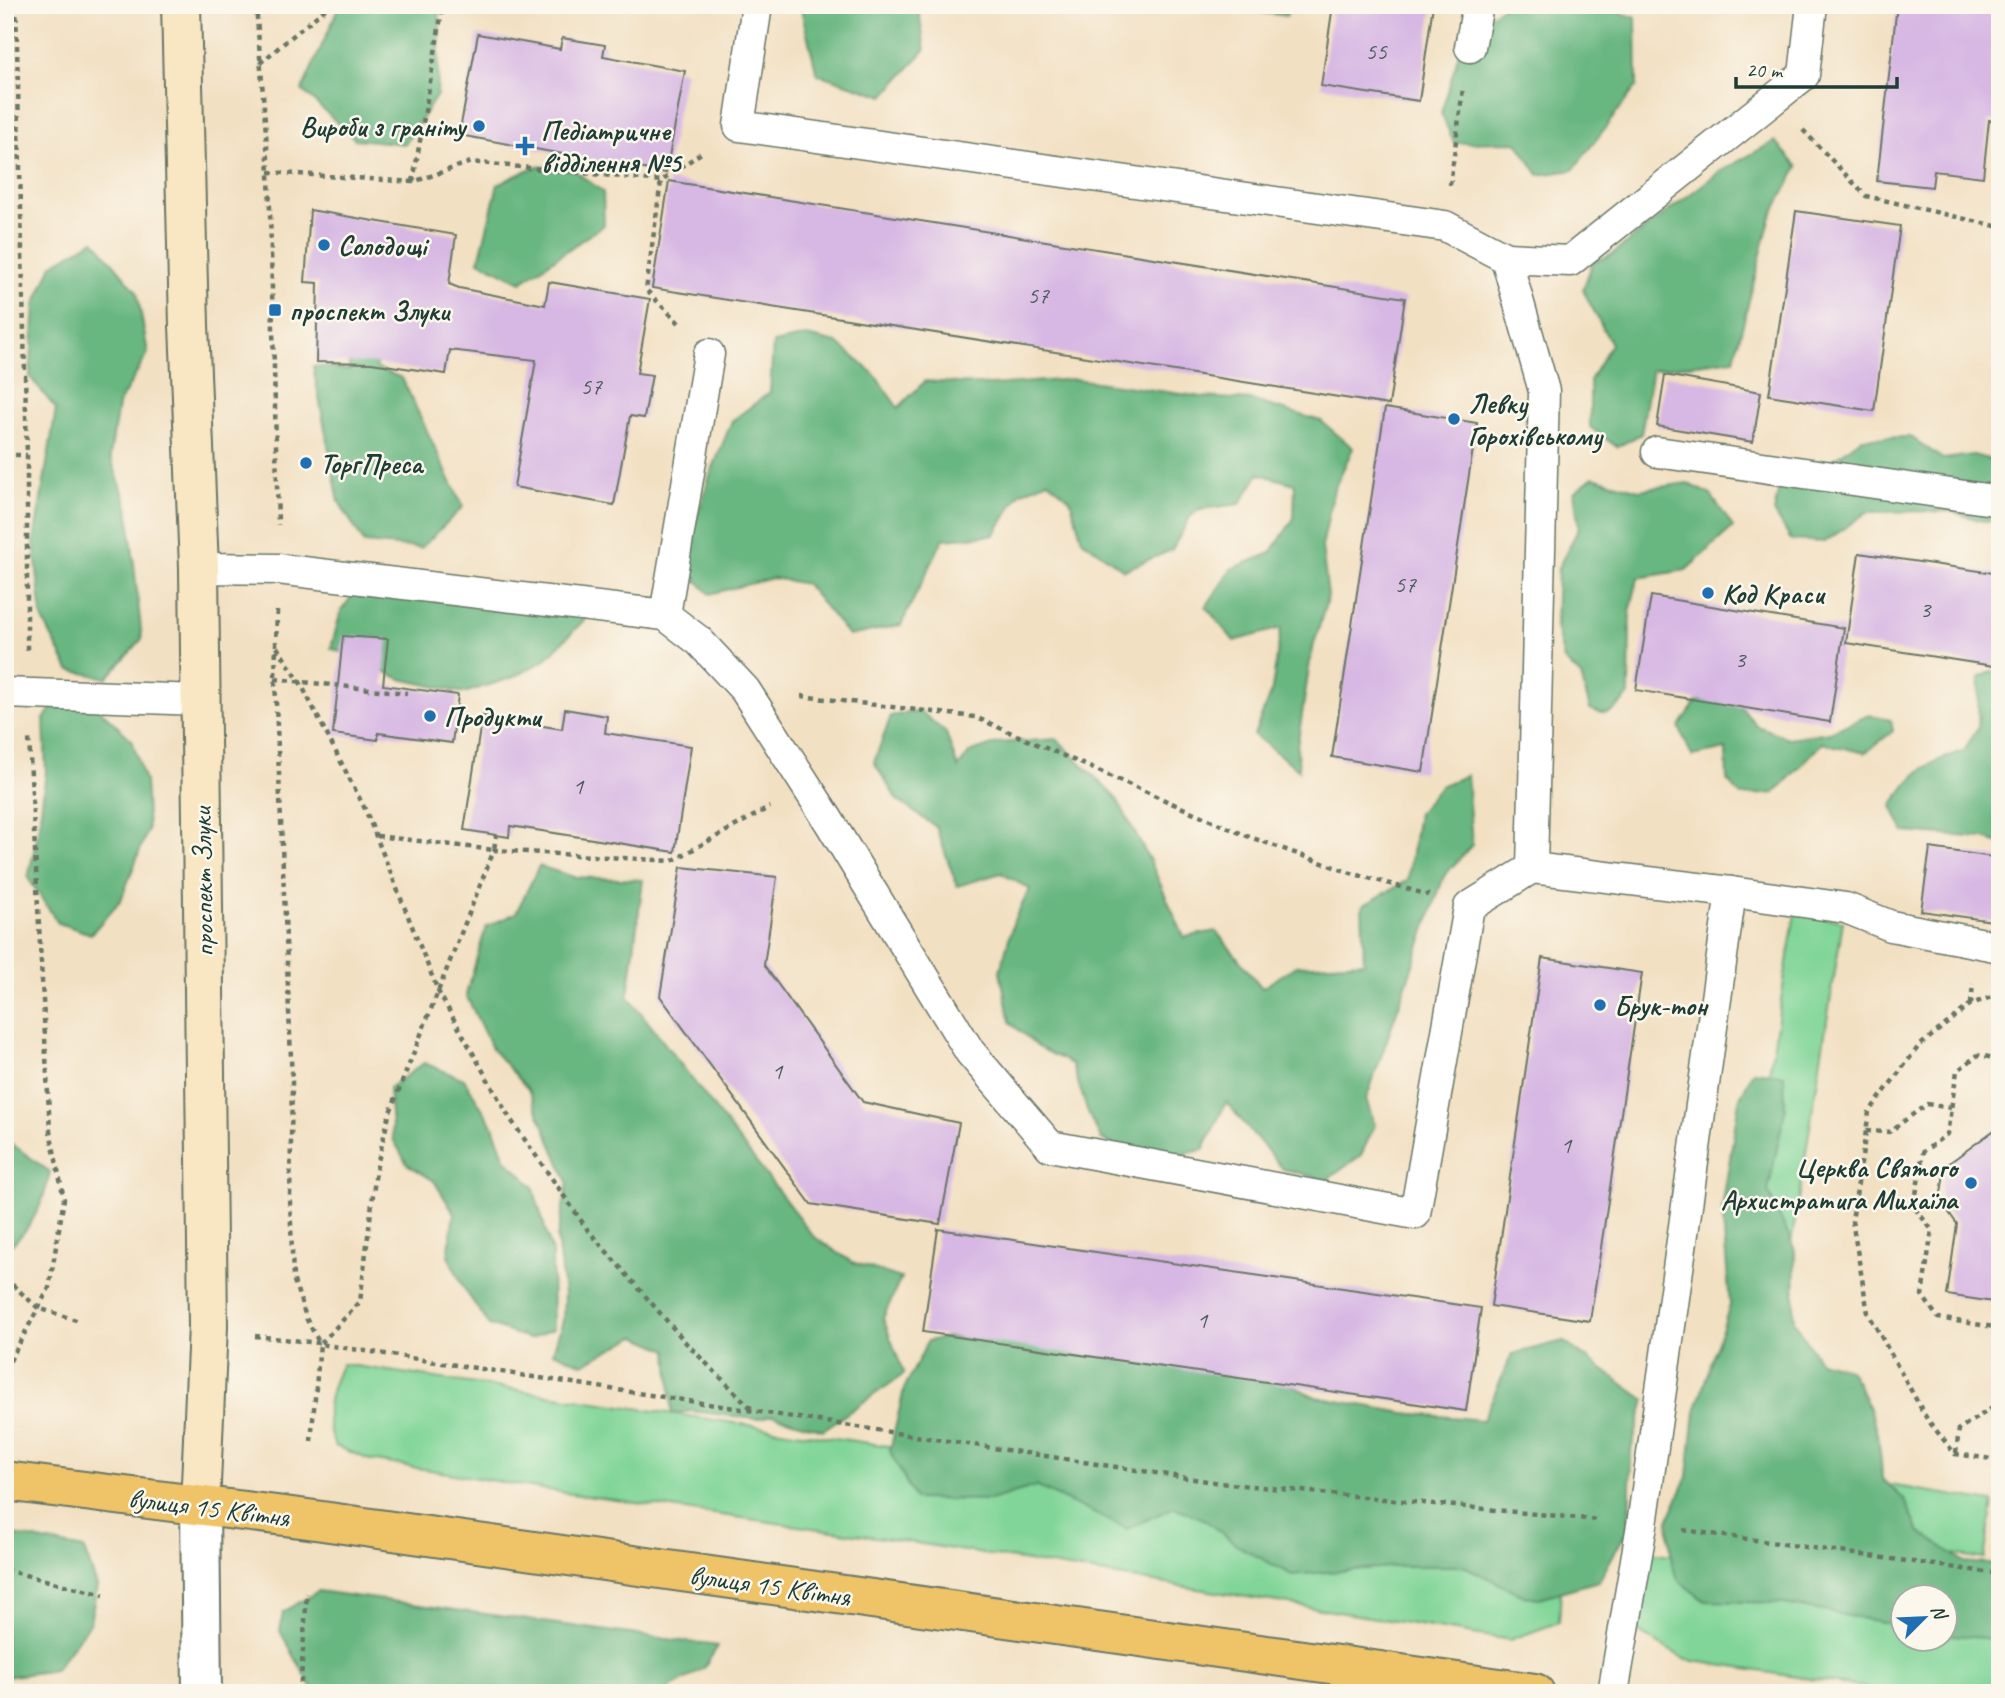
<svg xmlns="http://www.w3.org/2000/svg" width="2005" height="1698" font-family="Caveat,sans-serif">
	<rect width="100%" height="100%" fill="#fbf7ec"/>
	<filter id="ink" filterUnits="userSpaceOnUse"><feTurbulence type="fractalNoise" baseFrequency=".0143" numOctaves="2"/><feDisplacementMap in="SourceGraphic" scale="14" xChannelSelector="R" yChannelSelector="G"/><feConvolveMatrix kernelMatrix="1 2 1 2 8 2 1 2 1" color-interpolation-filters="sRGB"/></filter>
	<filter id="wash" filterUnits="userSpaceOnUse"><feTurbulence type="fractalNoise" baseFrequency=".00686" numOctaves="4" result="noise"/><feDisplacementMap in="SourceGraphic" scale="28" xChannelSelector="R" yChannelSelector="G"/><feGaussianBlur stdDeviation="1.57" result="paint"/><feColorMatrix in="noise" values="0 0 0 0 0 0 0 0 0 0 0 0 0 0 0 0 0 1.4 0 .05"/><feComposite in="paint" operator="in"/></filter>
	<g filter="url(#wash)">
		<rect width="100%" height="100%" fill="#f2e0c2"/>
		<g fill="#81d598" stroke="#508966" stroke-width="2" fill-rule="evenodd">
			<polygon points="1795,913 1843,921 1756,1463 1993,1502 1984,1559 1698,1513"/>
			<path d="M 342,1364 L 1162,1487 L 1563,1555 L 1559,1622 L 1510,1640 L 897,1540 L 572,1494 L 370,1460 L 335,1446 C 322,1418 328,1391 342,1364 Z"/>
			<path d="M 1637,1550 L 2000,1604 L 2000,1693 L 1900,1693 L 1687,1660 L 1640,1633 L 1627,1600 ZM 1904,1596 L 1946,1596 L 1946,1638 L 1904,1638 Z"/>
		</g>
		<g fill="#68b680" stroke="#447a5a" stroke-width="2">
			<polygon points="340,5 438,5 440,24 437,95 405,144 355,139 302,90"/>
			<polygon points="800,5 918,5 925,50 884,96 817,74"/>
			<polygon points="1203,5 1291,5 1286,16"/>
			<polygon points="1599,5 1636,18 1637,86 1573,170 1539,175 1517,142 1454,143 1441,113 1466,30 1504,6 1558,9"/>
			<polygon points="1775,141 1798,167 1770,219 1734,359 1652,370 1641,434 1617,447 1590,427 1590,380 1611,344 1583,290 1593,261 1611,255 1719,172"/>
			<polygon points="536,166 575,171 603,192 604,225 521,282 479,261 498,184"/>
			<polygon points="94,240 137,292 148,353 118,405 110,456 128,507 142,639 107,678 69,670 42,618 34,541 56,409 30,377 35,305 52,265"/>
			<polygon points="353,255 382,285 376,368 402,378 463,507 421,548 364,543 339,502 313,366 349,370"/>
			<polygon points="806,336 837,343 874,374 898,408 925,381 990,385 1075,379 1203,397 1251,400 1321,421 1353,448 1334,489 1322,547 1328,596 1311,655 1297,747 1299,770 1254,735 1272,689 1281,628 1234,641 1206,607 1231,569 1271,553 1294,518 1295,484 1259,474 1240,504 1200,509 1190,517 1172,550 1124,570 1082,540 1070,499 1048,481 1020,493 994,535 943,539 901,625 849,636 806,584 773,578 710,594 682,565 710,475 732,421 770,392 773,343"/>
			<polygon points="1911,437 1943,459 1973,455 2000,462 2000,520 1983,521 1950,511 1867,512 1825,542 1791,540 1774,512 1780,483 1839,456 1862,438"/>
			<path d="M 1593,477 L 1639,490 L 1687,483 L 1711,495 L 1733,527 L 1686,570 L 1638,578 L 1630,612 L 1629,695 C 1617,708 1609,720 1590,709 L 1581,676 L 1564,660 L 1556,626 L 1558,568 L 1579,528 L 1574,492 Z"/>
			<polygon points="369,573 591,613 545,660 514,677 464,693 401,679 331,648 341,611"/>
			<path d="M 1993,671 L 2000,675 L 2000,843 L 1984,838 L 1904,832 L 1892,806 C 1912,772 1926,763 1964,751 L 1978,727 L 1979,678 Z"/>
			<polygon points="59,696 99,709 132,740 145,782 148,829 121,900 91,934 58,923 28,878 38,832 46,772 44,719"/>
			<polygon points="1718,696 1739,705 1757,726 1788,738 1830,732 1869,715 1891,720 1893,731 1865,753 1822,743 1775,793 1741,796 1727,780 1726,749 1692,756 1679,727 1696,702"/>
			<polygon points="920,711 946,733 958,768 969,753 998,743 1057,739 1117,799 1150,861 1184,937 1216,931 1262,988 1296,966 1364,962 1362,906 1408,880 1418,813 1440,786 1467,775 1472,845 1444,876 1366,1100 1375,1125 1361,1155 1327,1180 1283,1169 1226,1102 1203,1150 1148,1162 1101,1139 1087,1110 1072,1064 1038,1047 1010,1022 1000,971 1014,920 1030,889 1001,873 957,886 936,827 897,800 874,762 891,716"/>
			<polygon points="539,866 574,877 643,880 628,996 813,1236 852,1262 901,1278 883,1318 904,1374 823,1430 773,1415 756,1419 691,1411 672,1414 668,1350 636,1336 583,1364 553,1352 563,1320 564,1294 557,1238 568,1182 528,1089 492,1049 466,995 486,927 516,913"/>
			<polygon points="424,1063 464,1079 493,1126 505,1159 533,1186 552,1253 553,1329 529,1339 489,1325 465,1290 448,1256 454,1213 434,1181 407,1164 393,1139 389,1088"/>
			<path d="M 1753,1071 L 1784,1075 L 1785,1110 L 1768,1191 L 1795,1250 L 1794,1321 L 1819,1361 L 1849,1369 C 1872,1407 1881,1435 1882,1479 L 1905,1500 L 1918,1530 L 1964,1562 L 2000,1565 L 2000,1640 L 1946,1634 L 1946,1596 L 1904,1596 L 1903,1626 L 1779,1603 L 1705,1601 L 1679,1581 L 1672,1565 L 1668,1520 L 1688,1476 L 1695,1412 L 1730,1305 L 1722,1209 L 1739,1100 Z"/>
			<path d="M 5,1139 L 50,1172 C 44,1204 31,1231 5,1250 Z"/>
			<polygon points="947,1337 1242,1362 1316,1397 1405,1413 1483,1420 1512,1354 1563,1341 1645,1400 1631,1450 1629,1527 1599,1581 1539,1598 1524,1596 1464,1566 1402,1566 1292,1575 1238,1546 1204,1519 1174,1507 1127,1529 1036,1486 990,1500 915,1499 890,1451 904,1389 928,1341"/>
			<polygon points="5,1533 84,1549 97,1586 90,1622 55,1670 5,1677"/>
			<polygon points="318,1591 718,1646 704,1668 662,1693 315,1693 280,1631 283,1612"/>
		</g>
		<g id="blocks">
			<g fill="#d7b7e3">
				<polygon points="1333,5 1433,5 1419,101 1321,86"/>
				<polygon points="1897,5 2000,5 2000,122 1989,120 1983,177 1934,171 1932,187 1877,181"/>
				<polygon points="478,34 560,49 562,38 605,45 603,56 685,71 666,173 459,135"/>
				<polygon points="669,181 1405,298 1389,405 652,288"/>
				<polygon points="310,210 456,235 449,284 459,288 545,305 549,282 650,299 637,373 652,375 644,418 630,416 614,505 514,487 536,360 450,350 446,374 371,363 316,362 318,283 305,282"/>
				<polygon points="1796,211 1900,226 1874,411 1769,395"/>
				<polygon points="1665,375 1761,392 1753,442 1657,426"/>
				<polygon points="1385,408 1477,423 1423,772 1332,757"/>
				<polygon points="1859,553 2000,574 2000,667 1846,643"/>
				<polygon points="1651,596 1844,628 1830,722 1636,690"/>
				<polygon points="343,636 388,639 383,685 458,695 452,743 378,733 378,740 333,734"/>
				<polygon points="565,709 607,716 605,733 691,746 675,852 510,826 509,837 464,830 482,716 562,729"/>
				<polygon points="1930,848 2000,858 2000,922 1921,911"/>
				<polygon points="681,867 777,877 764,965 863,1102 959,1123 940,1224 811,1204 660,996"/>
				<polygon points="1542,958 1642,973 1590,1321 1491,1306"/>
				<polygon points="2000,1126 2000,1303 1947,1295 1957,1224 1940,1200 1945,1166"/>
				<polygon points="938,1229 1481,1308 1466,1411 923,1332"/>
			</g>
		</g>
	</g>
	<g filter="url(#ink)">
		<use href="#blocks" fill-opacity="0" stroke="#697666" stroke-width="2"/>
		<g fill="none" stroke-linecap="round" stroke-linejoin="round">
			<defs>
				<g id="service">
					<polyline points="757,5 739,126 1445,226 1506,258 1544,391 1532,868 1731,892 1642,1525 1613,1693"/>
					<polyline points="1470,47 1478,5"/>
					<polyline points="1506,258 1570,261 1804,75 1812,5"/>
					<polyline points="1657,452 2000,501"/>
					<polyline points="199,568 278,569 665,615 699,641 745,690 827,818 970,1052 1050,1146 1415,1214 1469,907 1532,868"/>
					<polyline points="665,615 709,354"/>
					<polyline points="5,693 199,700"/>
					<polyline points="1731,892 1846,908 1891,926 2000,947"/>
				</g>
				<polyline id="minor" points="200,1506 202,1693"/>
				<polyline id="secondary" points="181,5 189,325 199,568 208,1326 200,1506"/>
				<polyline id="trunk" points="5,1481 308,1519 1535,1693"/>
			</defs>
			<use href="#service" stroke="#697666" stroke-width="33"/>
			<use href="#minor" stroke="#697666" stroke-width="42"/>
			<use href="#secondary" stroke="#697666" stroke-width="42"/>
			<use href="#trunk" stroke="#697666" stroke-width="42"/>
			<g stroke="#697666" stroke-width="4.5" stroke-dasharray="5 5" stroke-linecap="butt">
				<polyline points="16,5 27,455 27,652"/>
				<polyline points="256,5 269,172 278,525"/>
				<polyline points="260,63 330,5"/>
				<polyline points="1803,130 1866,196 2000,227"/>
				<polyline points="269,172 413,182 471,162 661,181"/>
				<polyline points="413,182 443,5"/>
				<polyline points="1450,185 1463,89"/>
				<polyline points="679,323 646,290 661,181 704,151"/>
				<polyline points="5,455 27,455"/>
				<polyline points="277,611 275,679 292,1082 290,1199 293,1278 307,1320 320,1344"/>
				<polyline points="277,647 300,682 365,809 438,991 509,1117 587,1229 687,1344 753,1410"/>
				<polyline points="275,679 407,693"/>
				<polyline points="801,696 975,717 1247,836 1351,873 1429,895"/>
				<polyline points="377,836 494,850 496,835"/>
				<polyline points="2000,994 1971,1004 1919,1046 1869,1112 1852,1221 1868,1313 1927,1419 1955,1454 2000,1460"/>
				<polyline points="1971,1004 1973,984"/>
				<polyline points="2000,1059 1978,1055 1957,1071 1947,1134 1923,1152 1914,1207 1932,1230 1922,1295 1938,1318 2000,1328"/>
				<polyline points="1866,1131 1889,1132 1927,1104 1951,1108"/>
				<polyline points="5,1278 38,1308 79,1321"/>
				<polyline points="255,1336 319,1343"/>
				<polyline points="321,1343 360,1302 376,1170 389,1115 494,850 672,861 770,807"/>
				<polyline points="5,1370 49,1288 64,1199 50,1131 29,738"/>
				<polyline points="311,1441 320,1344 1220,1483 1598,1520"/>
				<polyline points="1956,1453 1959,1429 2000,1403"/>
				<polyline points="1683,1530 2000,1574"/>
				<polyline points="5,1570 104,1595"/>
				<polyline points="300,1693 307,1593"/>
			</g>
			<use href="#service" stroke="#fff" stroke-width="30"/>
			<use href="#minor" stroke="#fff" stroke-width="38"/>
			<use href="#secondary" stroke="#f9e7c3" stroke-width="38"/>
			<use href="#trunk" stroke="#efc469" stroke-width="38"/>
		</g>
	</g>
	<g fill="#1f6fb2" stroke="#fbf7ec" stroke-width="2.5">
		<circle cx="479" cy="126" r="7"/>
		<path d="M521.5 135.5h7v7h7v7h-7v7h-7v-7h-7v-7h7z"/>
		<circle cx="324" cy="245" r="7"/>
		<rect x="268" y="303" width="14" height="14" rx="3.5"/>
		<circle cx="1454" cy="419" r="7"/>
		<circle cx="306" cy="463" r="7"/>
		<circle cx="1708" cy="593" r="7"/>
		<circle cx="430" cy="716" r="7"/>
		<circle cx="1600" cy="1005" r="7"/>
		<circle cx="1971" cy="1183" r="7"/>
	</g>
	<g text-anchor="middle" stroke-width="5" stroke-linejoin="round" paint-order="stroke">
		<g font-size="24" fill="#4d5c60">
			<text x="1376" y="59">55</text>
			<text x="1038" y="303">57</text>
			<text x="591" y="394">57</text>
			<text x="1405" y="592">57</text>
			<text x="1925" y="617">3</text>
			<text x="1740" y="667">3</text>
			<text x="578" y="794">1</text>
			<text x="777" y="1079">1</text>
			<text x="1566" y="1153">1</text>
			<text x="1202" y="1328">1</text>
		</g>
		<g font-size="28" font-weight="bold" fill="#1f3d34" stroke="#fbf7ec" text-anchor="start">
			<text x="465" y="136" text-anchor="end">Вироби з граніту</text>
			<text x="541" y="140">Педіатричне<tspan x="541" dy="32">відділення №5</tspan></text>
			<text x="338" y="255">Солодощі</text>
			<text x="289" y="320">проспект Злуки</text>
			<text x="1468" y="413">Левку<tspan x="1468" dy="32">Горохівському</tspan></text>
			<text x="320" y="473">ТоргПреса</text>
			<text x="1722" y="603">Код Краси</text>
			<text x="444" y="726">Продукти</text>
			<text x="1614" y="1015">Брук-тон</text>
			<text x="1957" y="1177" text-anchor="end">Церква Святого<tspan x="1957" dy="32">Архистратига Михаїла</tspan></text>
		</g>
		<g font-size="28" fill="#1f3d34" stroke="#fbf7ec">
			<text transform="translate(202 882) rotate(-91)" y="10">проспект Злуки</text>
			<text transform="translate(209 1507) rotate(7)" y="10">вулиця 15 Квітня</text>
			<text transform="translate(770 1585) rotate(8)" y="10">вулиця 15 Квітня</text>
		</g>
	</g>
	<rect width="2005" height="1698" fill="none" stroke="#fbf7ec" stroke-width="28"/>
	<g transform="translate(1924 1618) rotate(66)"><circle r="33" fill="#fbf7ec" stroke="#a3ada2" stroke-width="2"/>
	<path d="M0-5L12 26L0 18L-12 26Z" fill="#1f6fb2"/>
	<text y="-10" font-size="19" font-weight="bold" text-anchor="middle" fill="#1f3d34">N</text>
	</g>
	<path d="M1736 77v10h161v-10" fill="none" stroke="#1f3d34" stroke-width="3.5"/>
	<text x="1746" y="77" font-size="21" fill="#1f3d34" stroke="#fbf7ec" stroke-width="5" paint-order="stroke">20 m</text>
</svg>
